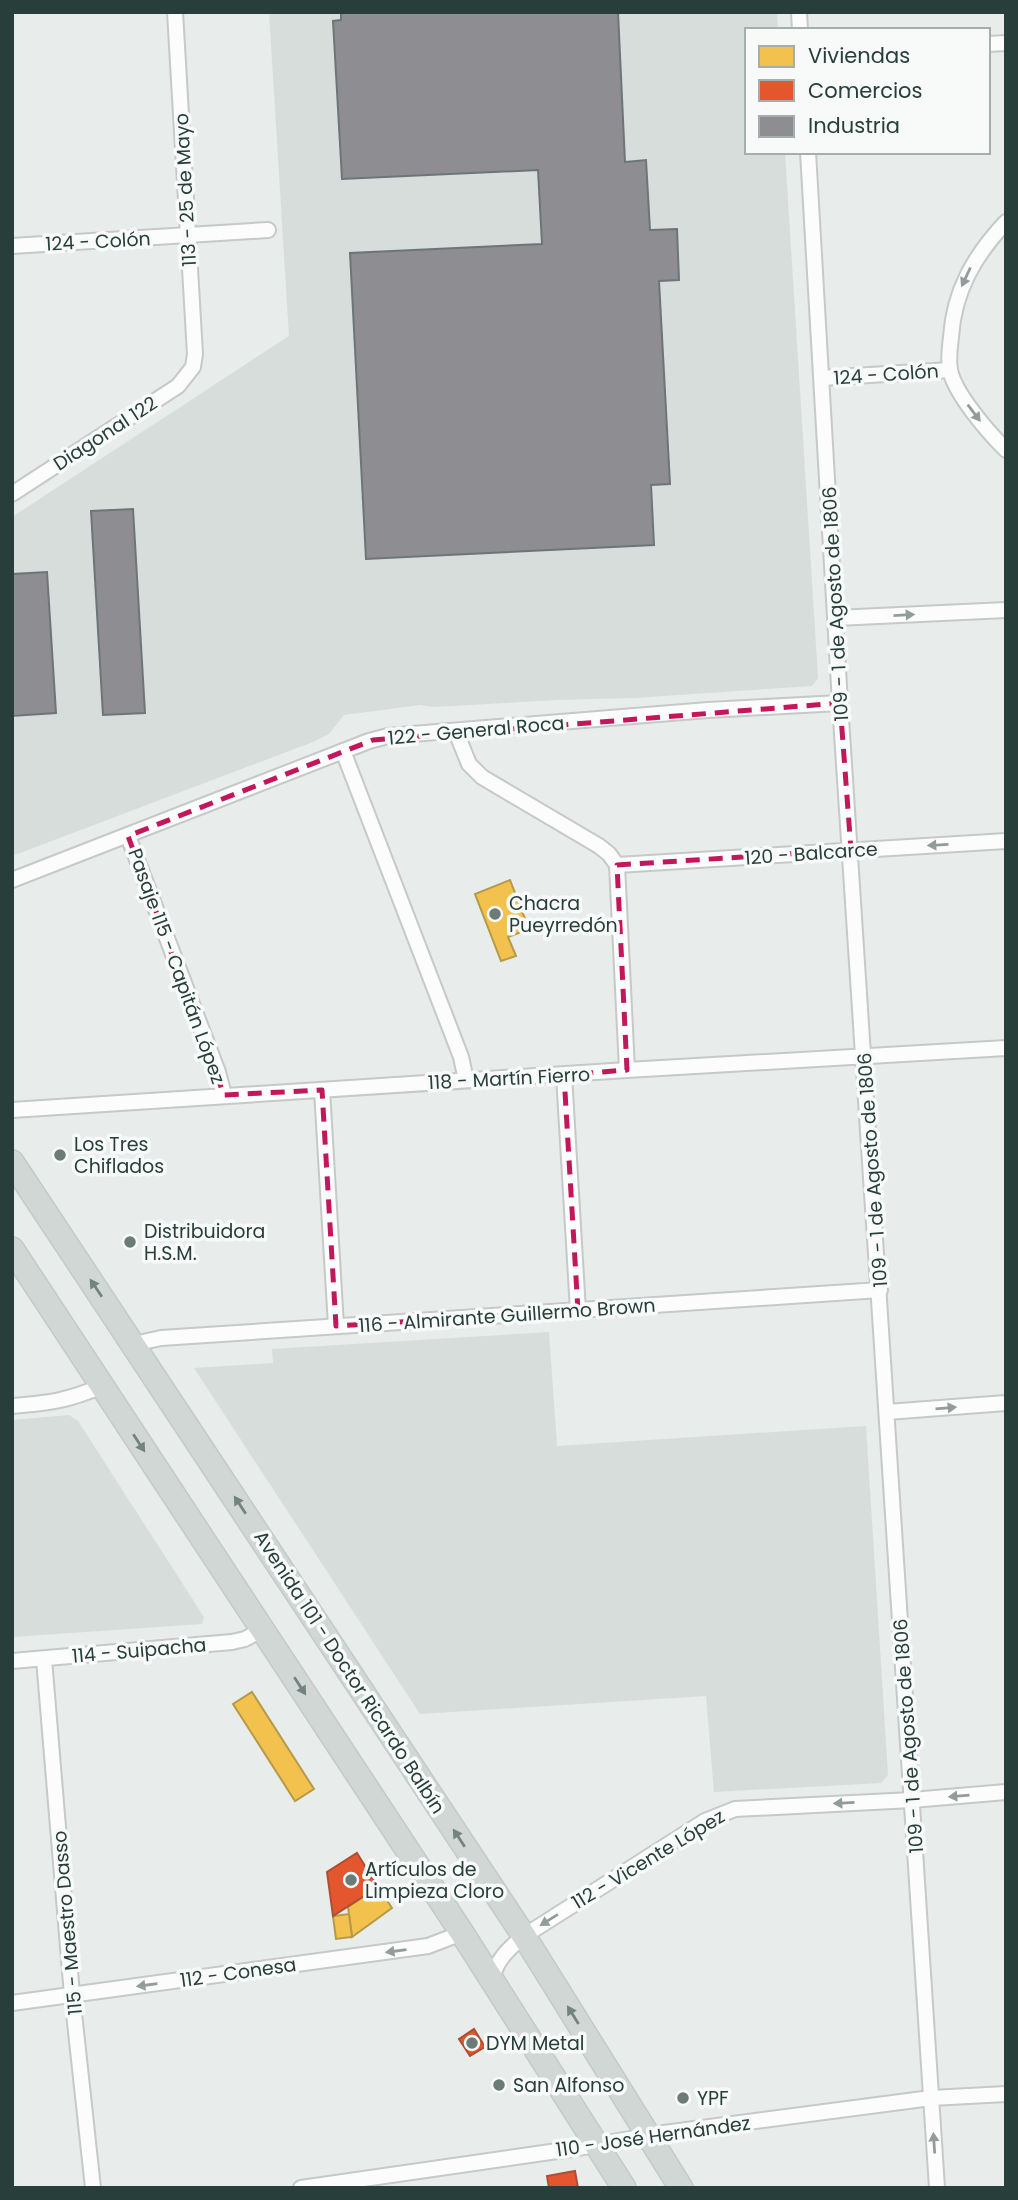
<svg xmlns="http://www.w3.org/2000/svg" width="1018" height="2200" font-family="Poppins,sans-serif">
	<rect width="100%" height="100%" fill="#e8ecea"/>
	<g fill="#d7ddda">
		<polygon points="269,12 777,12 778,30 747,30 747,152 785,152 818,678 812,686 634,698 556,700 434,707 420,705 344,715 329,734 313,742 12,856 12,517 289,336"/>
		<polygon points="549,1332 557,1446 866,1426 888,1775 881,1783 714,1792 706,1696 420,1714 194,1368 273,1363 272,1349"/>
		<polygon points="69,1415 78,1421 204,1617 202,1624 12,1637 12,1420"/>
	</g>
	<g fill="#f2c14e" stroke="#b59a48" stroke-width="2">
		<polygon points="510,880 529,929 508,937 516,956 501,961 475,894"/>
		<polygon points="252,1692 314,1789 295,1801 233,1704"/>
		<polygon points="378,1887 392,1908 352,1937 348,1907"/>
		<polygon points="349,1914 352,1937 336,1939 333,1916"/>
	</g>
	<g fill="#e4572e" stroke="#ab5032" stroke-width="2">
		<polygon points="357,1853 378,1887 333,1916 327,1872"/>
		<polygon points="474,2029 485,2047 470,2056 459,2039"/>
		<polygon points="575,2171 578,2188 549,2188 547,2176"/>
	</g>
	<g fill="#8d8d92" stroke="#6e7578" stroke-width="2">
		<polygon points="341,12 618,12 625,162 646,160 650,230 677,229 679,280 659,281 670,484 651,485 654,545 366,559 350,253 542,244 538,170 342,179 333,21 341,20"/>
		<polygon points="133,509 145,713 103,715 91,511"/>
		<polygon points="47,572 56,713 12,716 12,574"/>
	</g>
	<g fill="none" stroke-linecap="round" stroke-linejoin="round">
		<defs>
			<g id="minor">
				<polyline points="799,12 800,30"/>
				<polyline points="988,44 1006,43"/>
				<polyline points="808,152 840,703 937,2188"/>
				<path d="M 1006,222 C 974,256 954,291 951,337 C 950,347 948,360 950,370 C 955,394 988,432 1006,450"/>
				<polyline points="12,246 268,230"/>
				<polyline points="822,378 950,370"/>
				<polyline points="12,494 178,386 193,367 195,354 175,12"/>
				<polyline points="836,618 1006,610"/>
				<polyline points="456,732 469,764 482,777 599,846 609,854 617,865 627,1070"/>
				<polyline points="343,751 461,1057 466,1080"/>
				<polyline points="128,836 218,1072 224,1095"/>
				<polyline points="617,865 1006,841"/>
				<polyline points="12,880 369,741 388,736 708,710 840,703"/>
				<polyline points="564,1075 578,1311"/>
				<polyline points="322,1090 336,1326"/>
				<polyline points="12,1110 627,1070 1006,1048"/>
				<polyline points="134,1344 161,1338 880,1290"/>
				<path d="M 12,1406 C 49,1403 67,1401 102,1386"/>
				<polyline points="887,1412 1006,1403"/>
				<polyline points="44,1659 72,1995 93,2188"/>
				<polyline points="12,1661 232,1642 245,1639 263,1629"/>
				<path d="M 492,1982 C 494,1962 509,1948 524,1936 L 705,1821 L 735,1809 L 912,1800 L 1006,1792"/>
				<polyline points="12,2003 428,1946 462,1933"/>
				<polyline points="301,2188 578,2148 664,2133 931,2098 1006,2094"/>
			</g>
			<g id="primary">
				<polyline points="12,1162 524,1936 681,2188"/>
				<polyline points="12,1249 462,1933 624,2188"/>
			</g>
		</defs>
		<use href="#minor" stroke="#c5c9c7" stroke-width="18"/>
		<use href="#primary" stroke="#c4cac9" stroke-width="26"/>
		<use href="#minor" stroke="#fcfcfc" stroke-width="14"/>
		<use href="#primary" stroke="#d0d7d5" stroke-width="23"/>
	</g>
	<defs><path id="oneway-solid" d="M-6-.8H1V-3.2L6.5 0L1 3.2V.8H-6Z" transform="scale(1.75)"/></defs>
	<g fill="#929d9b">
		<use href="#oneway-solid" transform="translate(966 277) rotate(115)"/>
		<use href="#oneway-solid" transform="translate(974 413) rotate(53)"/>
		<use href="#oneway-solid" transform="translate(904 615) rotate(-3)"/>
		<use href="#oneway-solid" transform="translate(938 845) rotate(177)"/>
		<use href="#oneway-solid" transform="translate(946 1408) rotate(-5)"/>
		<use href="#oneway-solid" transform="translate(959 1796) rotate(175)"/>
		<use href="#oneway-solid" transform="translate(844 1803) rotate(177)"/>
		<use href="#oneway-solid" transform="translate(549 1920) rotate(148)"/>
		<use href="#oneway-solid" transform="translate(396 1951) rotate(172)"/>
		<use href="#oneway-solid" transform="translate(147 1985) rotate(172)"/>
		<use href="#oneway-solid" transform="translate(934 2143) rotate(-94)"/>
	</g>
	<g fill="#738380">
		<use href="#oneway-solid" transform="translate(96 1288) rotate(-124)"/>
		<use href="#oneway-solid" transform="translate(139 1443) rotate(57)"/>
		<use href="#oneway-solid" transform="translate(240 1505) rotate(-123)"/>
		<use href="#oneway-solid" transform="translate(300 1686) rotate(57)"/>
		<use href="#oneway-solid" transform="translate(459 1838) rotate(-123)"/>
		<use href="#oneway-solid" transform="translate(573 2015) rotate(-122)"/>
	</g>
	<path fill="none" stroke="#c2185b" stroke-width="5" stroke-dasharray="14 9" stroke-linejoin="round" d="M 840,703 L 851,850 L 617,865 L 627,1070 L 564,1075 L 578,1311 L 336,1326 L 322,1090 L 224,1095 L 128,836 L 373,740 Z"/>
	<g fill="#6b7b78" stroke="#f7faf9" stroke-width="2.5">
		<circle cx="495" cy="914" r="7"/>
		<circle cx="60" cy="1155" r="7"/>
		<circle cx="130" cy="1242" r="7"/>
		<circle cx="351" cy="1880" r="7"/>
		<circle cx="472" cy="2043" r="7"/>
		<circle cx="499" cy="2085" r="7"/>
		<circle cx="683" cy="2098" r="7"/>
	</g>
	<g text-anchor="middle" stroke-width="7" stroke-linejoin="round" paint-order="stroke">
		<g font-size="19" fill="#273e3a" stroke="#f7faf9">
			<text transform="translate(185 190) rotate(-93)" y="7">113 - 25 de Mayo</text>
			<text transform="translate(98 241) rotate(-3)" y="7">124 - Colón</text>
			<text transform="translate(886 374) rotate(-4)" y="7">124 - Colón</text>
			<text transform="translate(105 433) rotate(-33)" y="7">Diagonal 122</text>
			<text transform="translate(835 604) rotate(-93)" y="7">109 - 1 de Agosto de 1806</text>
			<text transform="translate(476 730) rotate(-5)" y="7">122 - General Roca</text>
			<text transform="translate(811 853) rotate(-4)" y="7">120 - Balcarce</text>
			<text transform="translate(177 966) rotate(70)" y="7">Pasaje 115 - Capitán López</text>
			<text transform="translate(509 1078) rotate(-3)" y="7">118 - Martín Fierro</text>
			<text transform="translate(872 1170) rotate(-94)" y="7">109 - 1 de Agosto de 1806</text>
			<text transform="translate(507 1315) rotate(-4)" y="7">116 - Almirante Guillermo Brown</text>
			<text transform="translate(139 1650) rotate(-5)" y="7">114 - Suipacha</text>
			<text transform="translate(350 1672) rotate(57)" y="7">Avenida 101 - Doctor Ricardo Balbín</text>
			<text transform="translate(908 1736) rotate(-94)" y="7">109 - 1 de Agosto de 1806</text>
			<text transform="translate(648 1859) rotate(-31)" y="7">112 - Vicente López</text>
			<text transform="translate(67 1923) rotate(-95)" y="7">115 - Maestro Dasso</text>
			<text transform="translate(238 1972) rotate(-8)" y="7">112 - Conesa</text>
			<text transform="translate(653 2136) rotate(-8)" y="7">110 - José Hernández</text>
		</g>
		<g font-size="19" fill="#273e3a" stroke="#f7faf9" text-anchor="start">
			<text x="509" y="910">Chacra<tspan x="509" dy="22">Pueyrredón</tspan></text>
			<text x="74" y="1151">Los Tres<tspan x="74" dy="22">Chiflados</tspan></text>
			<text x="144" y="1238">Distribuidora<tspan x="144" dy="22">H.S.M.</tspan></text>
			<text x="365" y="1876">Artículos de<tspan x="365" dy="22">Limpieza Cloro</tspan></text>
			<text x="486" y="2050">DYM Metal</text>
			<text x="513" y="2092">San Alfonso</text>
			<text x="697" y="2105">YPF</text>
		</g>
	</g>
	<rect width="1018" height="2200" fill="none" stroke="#273e3a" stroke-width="28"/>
	<rect x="745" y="28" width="245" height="126" fill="#f7faf9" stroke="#a4afad" stroke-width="2"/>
	<rect x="759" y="46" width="35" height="21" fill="#f2c14e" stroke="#a4afad" stroke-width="2"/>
	<text x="808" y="63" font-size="21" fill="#273e3a">Viviendas</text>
	<rect x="759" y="80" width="35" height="21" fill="#e4572e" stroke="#a4afad" stroke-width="2"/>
	<text x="808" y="98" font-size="21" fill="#273e3a">Comercios</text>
	<rect x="759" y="116" width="35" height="21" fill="#8d8d92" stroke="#a4afad" stroke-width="2"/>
	<text x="808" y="133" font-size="21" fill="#273e3a">Industria</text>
</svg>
